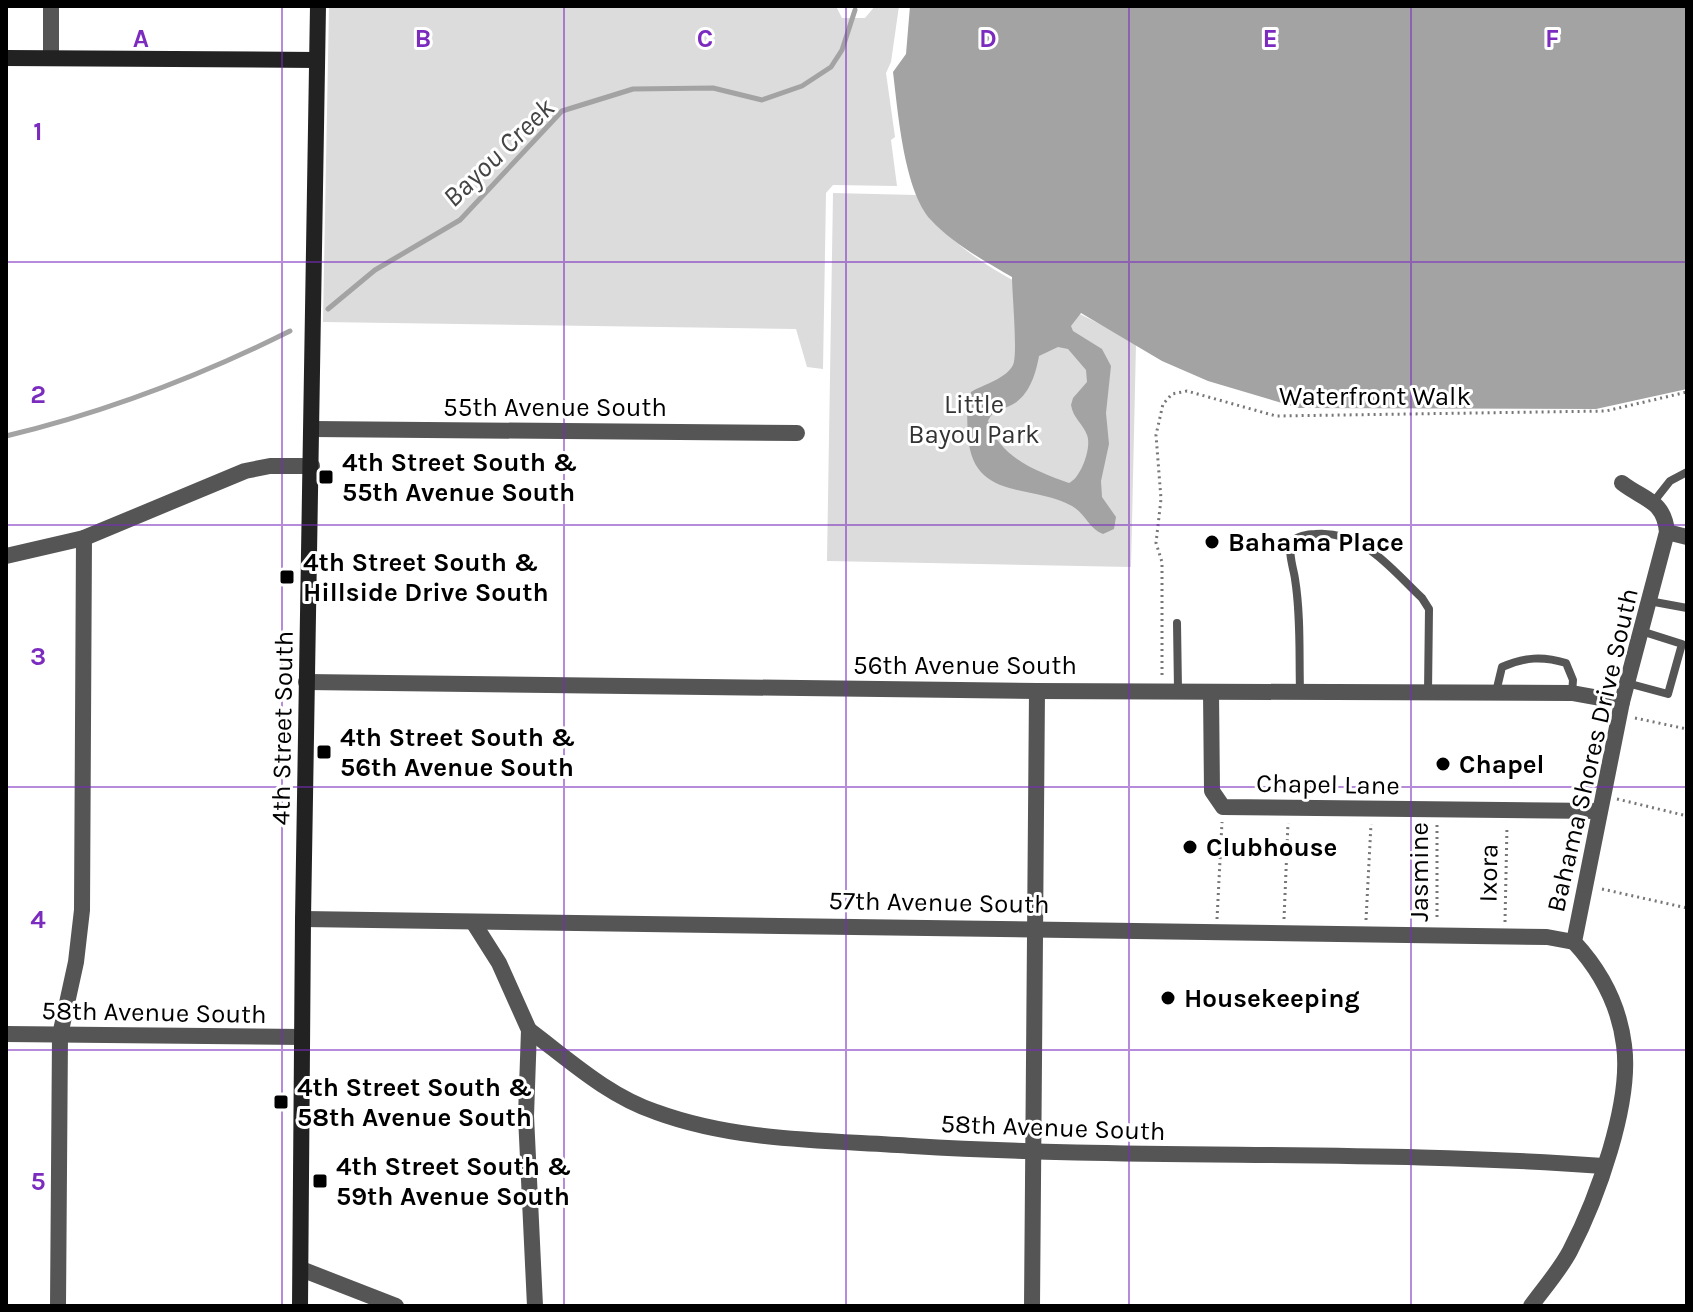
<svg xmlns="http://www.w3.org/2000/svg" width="1693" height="1312" font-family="Karla,sans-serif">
	<rect width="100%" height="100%" fill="#fff"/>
	<g fill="#dcdcdc">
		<polygon points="329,6 836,6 842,18 865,18 875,6 899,6 891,62 886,73 895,137 891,140 897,186 833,185 826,193 823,369 807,367 796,329 323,322"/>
		<path d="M 833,193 L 916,195 C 959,271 1064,300 1136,344 L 1131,567 L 827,561 Z"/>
	</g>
	<path fill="#a3a3a3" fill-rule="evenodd" d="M 910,6 L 1687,6 L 1687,389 L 1596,409 L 1299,408 L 1208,381 L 1162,361 L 1081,313 L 1071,326 L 1073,331 L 1102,349 L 1111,366 L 1106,413 L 1109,444 L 1101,481 L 1102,497 L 1116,517 L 1114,529 L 1103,534 C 1088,528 1086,514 1072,506 C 1031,483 972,502 968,435 C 967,420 966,406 971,392 C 984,384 1006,379 1013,365 C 1018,355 1012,293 1012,277 C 986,262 952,243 931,220 C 904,191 898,112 893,72 L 906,54 ZM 1058,347 L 1068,349 L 1086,370 L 1087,382 L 1073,398 L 1071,405 C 1073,418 1083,424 1087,435 C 1092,447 1081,478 1069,483 C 1036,471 1000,458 988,421 C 994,408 1004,410 1015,403 C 1030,393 1036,373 1039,356 Z"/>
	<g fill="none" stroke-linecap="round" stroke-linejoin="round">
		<g stroke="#a3a3a3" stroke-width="5">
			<polyline points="328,309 375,270 460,220 562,111 633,89 713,88 762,100 802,86 831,67 842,50 855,10"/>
			<path d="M 6,436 C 106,412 198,377 290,331"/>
		</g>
		<g stroke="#777" stroke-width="3" stroke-dasharray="2 4" stroke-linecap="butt">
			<polyline points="1162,675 1162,562 1156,543 1161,499 1156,435 1163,404 1172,394 1187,391 1276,416 1606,411 1687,392"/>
			<polyline points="1635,718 1687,729"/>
			<polyline points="1617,799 1687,816"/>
			<polyline points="1437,825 1437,921"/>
			<polyline points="1602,889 1687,908"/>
			<polyline points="1217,919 1222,822"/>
			<polyline points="1284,919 1288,823"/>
			<polyline points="1366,920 1371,824"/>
			<polyline points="1505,922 1507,826"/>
		</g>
		<g stroke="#555" stroke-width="8">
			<polyline points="1655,500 1670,481 1687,472"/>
			<polyline points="1649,601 1687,608"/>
			<polyline points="1177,623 1178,690"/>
			<polyline points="1627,683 1668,694 1682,644 1641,631"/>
			<path d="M 1300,691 C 1299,655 1301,616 1295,579 C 1294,570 1287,551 1292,542 C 1296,536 1308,534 1315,534 C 1363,530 1390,568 1422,598 L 1429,609 L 1428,692"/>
			<path d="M 1496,692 L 1502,667 C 1524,657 1543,656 1566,663 L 1573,680 L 1572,693"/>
		</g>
		<g stroke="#555" stroke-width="16">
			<polyline points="51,58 51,6"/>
			<polyline points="313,429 797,433"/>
			<polyline points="1667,532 1687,537"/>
			<polyline points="6,556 84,538 245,471 270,466 312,466"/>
			<polyline points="306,682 1037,691 1572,693 1622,702"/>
			<polyline points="1211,692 1212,791 1223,807 1598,811"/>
			<polyline points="303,919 1547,937 1574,942"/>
			<polyline points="473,922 499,963 529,1030 526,1116 535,1306"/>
			<path d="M 529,1030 C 569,1060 608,1096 656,1112 C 738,1142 827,1140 913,1146 C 1143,1160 1374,1149 1603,1166"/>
			<polyline points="6,1034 302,1037"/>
			<polyline points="301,1269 396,1306"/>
			<polyline points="58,1306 60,1035 76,962 82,910 84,538"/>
			<polyline points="1032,1306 1037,691"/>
			<path d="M 1531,1306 C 1544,1288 1560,1270 1570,1251 C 1597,1199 1632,1103 1624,1045 C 1619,1005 1600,970 1574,942 L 1622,702 L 1667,532 C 1664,500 1644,500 1622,483"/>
		</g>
		<g stroke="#222" stroke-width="16">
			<polyline points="6,58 317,60"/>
			<polyline points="300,1306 303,919 318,6"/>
		</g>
	</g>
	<path fill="none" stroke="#7b2cbf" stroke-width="2" stroke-opacity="0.55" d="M 282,6 L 282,1306M 564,6 L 564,1306M 846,6 L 846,1306M 1129,6 L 1129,1306M 1411,6 L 1411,1306M 6,262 L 1687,262M 6,525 L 1687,525M 6,787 L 1687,787M 6,1050 L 1687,1050"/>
	<g fill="#000" stroke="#fff" stroke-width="3">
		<rect x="318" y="469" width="16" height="16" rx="4"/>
		<circle cx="1212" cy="542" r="8"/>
		<rect x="279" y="569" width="16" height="16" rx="4"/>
		<rect x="316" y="744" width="16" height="16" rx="4"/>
		<circle cx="1443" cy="764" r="8"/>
		<circle cx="1190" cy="847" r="8"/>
		<circle cx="1168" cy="998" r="8"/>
		<rect x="273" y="1094" width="16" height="16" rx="4"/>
		<rect x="312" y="1173" width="16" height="16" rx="4"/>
	</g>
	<g text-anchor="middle" stroke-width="6" stroke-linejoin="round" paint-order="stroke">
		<g font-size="26" fill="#000" stroke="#fff">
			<text x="1375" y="405">Waterfront Walk</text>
			<text x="555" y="416">55th Avenue South</text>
			<text x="965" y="674">56th Avenue South</text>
			<text transform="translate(282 728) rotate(-89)" y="9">4th Street South</text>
			<text transform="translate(1592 750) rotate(-77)" y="9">Bahama Shores Drive South</text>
			<text transform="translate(1328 784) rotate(1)" y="9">Chapel Lane</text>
			<text transform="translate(1419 872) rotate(-90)" y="9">Jasmine</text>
			<text transform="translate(1488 873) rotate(-89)" y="9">Ixora</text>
			<text transform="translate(939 902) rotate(1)" y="9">57th Avenue South</text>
			<text transform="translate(154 1012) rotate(1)" y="9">58th Avenue South</text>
			<text transform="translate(1053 1127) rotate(2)" y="9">58th Avenue South</text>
		</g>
		<g font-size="26" fill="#333" stroke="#fff">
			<text x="974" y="413">Little<tspan x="974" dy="30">Bayou Park</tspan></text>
		</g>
		<g font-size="26" font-weight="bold" fill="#000" stroke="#fff" text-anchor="start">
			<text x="342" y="471">4th Street South &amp;<tspan x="342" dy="30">55th Avenue South</tspan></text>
			<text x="1228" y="551">Bahama Place</text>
			<text x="303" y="571">4th Street South &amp;<tspan x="303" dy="30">Hillside Drive South</tspan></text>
			<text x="340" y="746">4th Street South &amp;<tspan x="340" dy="30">56th Avenue South</tspan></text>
			<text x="1459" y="773">Chapel</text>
			<text x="1206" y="856">Clubhouse</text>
			<text x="1184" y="1007">Housekeeping</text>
			<text x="297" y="1096">4th Street South &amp;<tspan x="297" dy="30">58th Avenue South</tspan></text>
			<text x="336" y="1175">4th Street South &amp;<tspan x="336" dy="30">59th Avenue South</tspan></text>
		</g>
		<g font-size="28" font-style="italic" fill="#444" stroke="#fff">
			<text transform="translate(498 152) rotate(-44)" y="10">Bayou Creek</text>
		</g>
	</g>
	<g font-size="26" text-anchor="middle" font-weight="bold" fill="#7b2cbf" stroke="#fff" stroke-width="6" stroke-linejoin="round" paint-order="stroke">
		<text x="141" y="47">A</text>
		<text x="423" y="47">B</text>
		<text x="705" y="47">C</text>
		<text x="988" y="47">D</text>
		<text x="1270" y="47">E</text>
		<text x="1552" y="47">F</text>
		<text x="38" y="140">1</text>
		<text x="38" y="403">2</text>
		<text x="38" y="665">3</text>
		<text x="38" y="928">4</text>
		<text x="38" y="1190">5</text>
	</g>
	<rect width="1693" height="1312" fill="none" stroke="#000000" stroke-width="16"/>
</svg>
